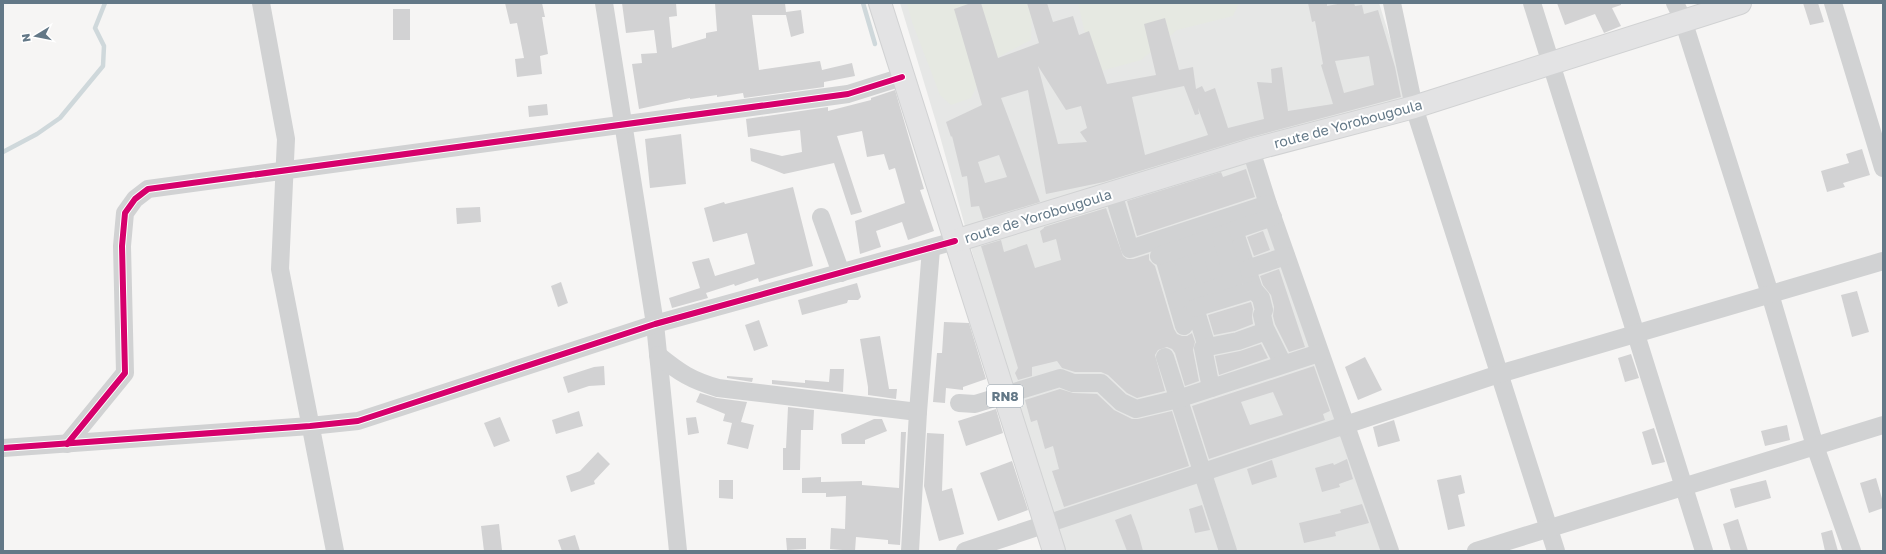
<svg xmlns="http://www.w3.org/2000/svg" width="1886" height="554" font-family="'Golos Text',sans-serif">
	<rect width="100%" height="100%" fill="#f6f5f4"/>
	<polygon fill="#e6e7e6" points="900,3 1379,3 1411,105 1244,147 1383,551 1059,551 1015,406 936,122"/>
	<g fill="#e6e9e2">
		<polygon points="907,3 1032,3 1031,40 989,62 971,98 951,105 940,95 912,22"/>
		<polygon points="1078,3 1238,3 1238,5 1233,16 1177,30 1141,60 1094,73"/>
	</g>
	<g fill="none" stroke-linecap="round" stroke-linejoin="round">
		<g stroke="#cfd8db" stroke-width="4.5">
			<polyline points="863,3 875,44"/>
			<polyline points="3,152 37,134 60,118 103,66 104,46 95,28 105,3"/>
		</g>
	</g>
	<g fill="#d2d2d3" fill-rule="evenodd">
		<polygon points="505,3 542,3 545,17 542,17 548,54 540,56 542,74 517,77 515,59 524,58 517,23 510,24"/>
		<polygon points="622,3 676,3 677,16 669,17 672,48 706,38 706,33 717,31 715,3 785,3 786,12 801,10 804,33 791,37 786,15 752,15 759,70 820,61 822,70 852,63 855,76 824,82 824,87 744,98 743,93 717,97 717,95 690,99 690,98 639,109 632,64 642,63 641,54 657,53 654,30 626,33"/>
		<path d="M 971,3 L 981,3 L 998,58 L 1039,43 L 1027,3 L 1047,3 L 1053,22 L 1073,16 L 1079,35 L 1089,31 L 1107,84 L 1156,75 L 1144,24 L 1165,18 L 1179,70 L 1193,67 L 1196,89 L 1202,86 L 1205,92 L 1215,88 L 1228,128 L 1264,119 L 1257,82 L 1272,83 L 1271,69 L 1282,67 L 1288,111 L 1333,104 L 1321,65 L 1323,64 L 1315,21 L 1312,22 L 1308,3 L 1327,3 L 1327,6 L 1343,3 L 1354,3 L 1355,6 L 1362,5 L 1364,14 L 1378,10 L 1395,67 L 1401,97 L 1248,138 L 1104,182 L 1046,194 L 1028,90 L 1001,98 L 1040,202 L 983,219 L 979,206 L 971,207 L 967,176 L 962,177 L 952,136 L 951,137 L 946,122 L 982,105 L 954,9 ZM 1369,56 L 1374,85 L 1344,93 L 1335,61 ZM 1038,66 L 1066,110 L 1081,106 L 1087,128 L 1080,132 L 1087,142 L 1058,144 ZM 1184,86 L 1195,115 L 1199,114 L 1198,108 L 1208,135 L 1145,155 L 1132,97 ZM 999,155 L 1007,177 L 985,183 L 978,162 Z"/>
		<polygon points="1557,3 1621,3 1621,5 1612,8 1621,26 1604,33 1595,14 1565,25"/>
		<polygon points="1803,3 1818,3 1824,22 1810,25"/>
		<rect x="393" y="9" width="17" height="31"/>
		<polygon points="895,90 924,189 920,190 934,231 908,240 902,222 876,231 881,247 860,254 855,221 905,203 895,168 889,170 884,154 867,157 862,131 837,136 862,212 851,215 834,163 784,174 751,161 750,148 782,156 802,152 800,130 748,137 746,119 828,107 828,111 871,100 871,98"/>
		<polygon points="547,104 548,115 529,117 528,106"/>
		<polygon points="681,134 686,184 650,188 645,139"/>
		<polygon points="1862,149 1870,175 1843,183 1845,187 1827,192 1821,171 1849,163 1846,154"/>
		<polygon points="1246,169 1255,197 1137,236 1127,201 1221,172 1223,177"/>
		<polygon points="793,187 813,266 759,282 758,278 735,286 734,284 706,293 708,298 672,308 669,298 700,288 692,262 709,258 715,276 755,264 747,233 713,242 704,208 724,202 725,204"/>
		<polygon points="480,207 481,222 457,224 456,208"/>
		<polygon points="1106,208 1123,256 1127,259 1133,259 1149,254 1149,260 1155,266 1174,329 1177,334 1182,336 1187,336 1192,333 1195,342 1193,350 1199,381 1185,386 1175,353 1172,349 1167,347 1158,350 1155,355 1165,391 1137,398 1127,393 1108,375 1101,372 1075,372 1062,368 1057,361 1032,367 1032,376 1018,380 1015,373 1018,368 981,246 1001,240 1004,252 1027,244 1035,268 1061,260 1056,239 1043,243 1040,231 1044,228 1044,227"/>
		<polygon points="1263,231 1270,250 1254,256 1247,237"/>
		<polygon points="1279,269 1305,347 1289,352 1275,324 1273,316 1274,307 1271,295 1263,285 1260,276"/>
		<polygon points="561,282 568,303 558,307 551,286"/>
		<polygon points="857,283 861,297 858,300 848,300 847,303 802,315 798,300"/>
		<polygon points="1857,291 1869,332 1852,337 1841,295"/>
		<polygon points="1251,302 1253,309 1252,317 1253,324 1235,331 1214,335 1208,315"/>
		<polygon points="759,320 768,346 754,351 745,325"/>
		<polygon points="944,322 969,323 986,379 963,387 963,390 946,388 945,403 933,402 937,353 942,353"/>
		<polygon points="880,336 889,389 897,389 896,399 868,395 868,387 860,339"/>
		<polygon points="1261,344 1268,358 1219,375 1215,356 1240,351"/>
		<polygon points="1631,354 1639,378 1625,382 1618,358"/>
		<polygon points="1365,357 1382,390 1358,400 1345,367"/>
		<polygon points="604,366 605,385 589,386 568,393 563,377 594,367"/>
		<path d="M 1314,366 L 1330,411 L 1323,414 L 1325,420 L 1209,459 L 1192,406 ZM 1273,392 L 1283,415 L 1250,425 L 1241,402 Z"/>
		<polygon points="830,369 844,369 843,392 772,384 772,380 805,383 805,380 829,382"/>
		<polygon points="727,376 753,378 752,382 727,378"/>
		<polygon points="1060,389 1073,393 1097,394 1114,410 1132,419 1138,419 1172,411 1189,466 1064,507 1052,471 1059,469 1053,446 1045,449 1037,420 1031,422 1025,400"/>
		<polygon points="700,393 717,398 747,402 741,422 754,425 748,449 727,444 732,423 723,421 725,414 696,402"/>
		<polygon points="788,407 814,410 813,430 801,430 800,470 783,470 783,448 786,448"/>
		<polygon points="996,409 1003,433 966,446 958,421"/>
		<polygon points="579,411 583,426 556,434 552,420"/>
		<polygon points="500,417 510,441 494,447 484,423"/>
		<polygon points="696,417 699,433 688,435 686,418"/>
		<polygon points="874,419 882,419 887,431 865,440 865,444 842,444 841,434"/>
		<polygon points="1394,420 1400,441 1378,447 1373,427"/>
		<polygon points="1787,425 1790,440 1765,446 1761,431"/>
		<polygon points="1654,428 1665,462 1652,465 1642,432"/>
		<polygon points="901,432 906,432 900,545 888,544 888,540 856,537 855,551 830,549 831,528 845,529 846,496 826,497 826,493 802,493 802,478 821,477 821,482 862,481 862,485 899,488"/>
		<polygon points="927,433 944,434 942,491 952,488 964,534 939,541 924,486"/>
		<polygon points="598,452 610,464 594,481 595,484 571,492 566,476 580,471"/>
		<polygon points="1347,459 1353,479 1339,484 1340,487 1322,492 1315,468 1333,463 1334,465"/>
		<polygon points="1272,460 1277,477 1252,485 1247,469"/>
		<polygon points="1012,461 1028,510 998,521 980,473"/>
		<polygon points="1461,475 1465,493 1458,495 1465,526 1448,530 1437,480"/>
		<polygon points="1876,478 1883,502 1883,508 1869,513 1860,483"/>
		<polygon points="719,480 733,480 733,499 719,498"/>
		<polygon points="1766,480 1771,498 1735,508 1730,489"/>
		<polygon points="1362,504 1369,523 1335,532 1336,536 1304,543 1299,523 1341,513 1340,510"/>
		<polygon points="1202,505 1210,530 1195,533 1189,509"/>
		<polygon points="1131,514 1139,536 1143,551 1127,551 1115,520"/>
		<polygon points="1738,519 1748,551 1731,551 1723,524"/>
		<polygon points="499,524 502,550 484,551 481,526"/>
		<polygon points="1832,530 1838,551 1825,551 1821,533"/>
		<polygon points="575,535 580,551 562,551 558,540"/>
		<polygon points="786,538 806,538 806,549 787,550"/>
	</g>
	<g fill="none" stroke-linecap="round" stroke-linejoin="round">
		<defs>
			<g id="major">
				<polyline points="880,3 1054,551"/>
				<polyline points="955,241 1251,150 1414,107 1740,3"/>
			</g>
		</defs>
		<use href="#major" stroke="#d1d2d3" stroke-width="24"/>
		<g stroke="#d1d2d3" stroke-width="18">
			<polyline points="261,3 286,139 280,269 335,551"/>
			<polyline points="604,3 655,324 678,551"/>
			<polyline points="1392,3 1414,107 1556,551"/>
			<polyline points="1532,3 1704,551"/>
			<polyline points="1675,3 1683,20 1770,294 1815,446 1852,551"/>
			<polyline points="1833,3 1883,168"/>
			<polyline points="1251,150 1268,204 1390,551"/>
			<polyline points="1113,193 1130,249 1268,204"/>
			<polyline points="821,217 841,273"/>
			<polyline points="1234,230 1254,290 1261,298 1264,310 1262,315 1265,328 1283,364"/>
			<polyline points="1206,240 1220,287"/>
			<polyline points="1191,245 1205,292"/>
			<polyline points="1177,250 1207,347"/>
			<polyline points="1163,254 1184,326"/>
			<polyline points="1159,256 1273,217"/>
			<polyline points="1247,269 1286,256"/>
			<polyline points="1177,300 1234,282 1221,235"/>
			<polyline points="1195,308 1254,290"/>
			<path d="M 658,355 C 680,373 691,380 718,388 L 918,412"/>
			<polyline points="1165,357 1228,551"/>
			<polyline points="1211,388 1203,348 1238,341 1266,331"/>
			<polyline points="959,403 975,404 1060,378 1073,383 1101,383 1121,402 1136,409 1178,399 1319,353"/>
			<polyline points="67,444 125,373 122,246 125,213 135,199 148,189 848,94 902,77"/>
			<polyline points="3,448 310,426 358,421 655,324 955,241"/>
			<polyline points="910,551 918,412 931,249"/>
			<polyline points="965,551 1499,374 1883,261"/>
			<polyline points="1476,551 1883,425"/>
		</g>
		<use href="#major" stroke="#e3e3e4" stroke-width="22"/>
		<defs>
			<g id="cycleway">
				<polyline points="67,444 125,373 122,246 125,213 135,199 148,189 848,94 902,77"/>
				<polyline points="3,448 310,426 358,421 655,324 955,241"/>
			</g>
		</defs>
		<use href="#cycleway" stroke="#fff" stroke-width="8"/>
		<use href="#cycleway" stroke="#d6006c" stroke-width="6"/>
	</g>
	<g text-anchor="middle" stroke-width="4" stroke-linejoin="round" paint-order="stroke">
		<rect fill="#fff" stroke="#92a0ab" stroke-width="1" x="987" y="385" width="36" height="22" rx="3"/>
		<g font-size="13" font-weight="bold" fill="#637887">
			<text x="1005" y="401">RN8</text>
		</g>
		<g font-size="14" fill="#637887" stroke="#fff">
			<text transform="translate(1348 124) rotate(-15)" y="5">route de Yorobougoula</text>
			<text transform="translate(1038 216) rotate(-17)" y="5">route de Yorobougoula</text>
		</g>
	</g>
	<rect width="1886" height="554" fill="none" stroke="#637887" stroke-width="8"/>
	<g transform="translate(36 36) rotate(260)" stroke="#ffffff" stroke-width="3" paint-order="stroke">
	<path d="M0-3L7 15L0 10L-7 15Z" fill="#637887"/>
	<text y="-6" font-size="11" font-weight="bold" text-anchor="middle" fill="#637887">N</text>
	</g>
</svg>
